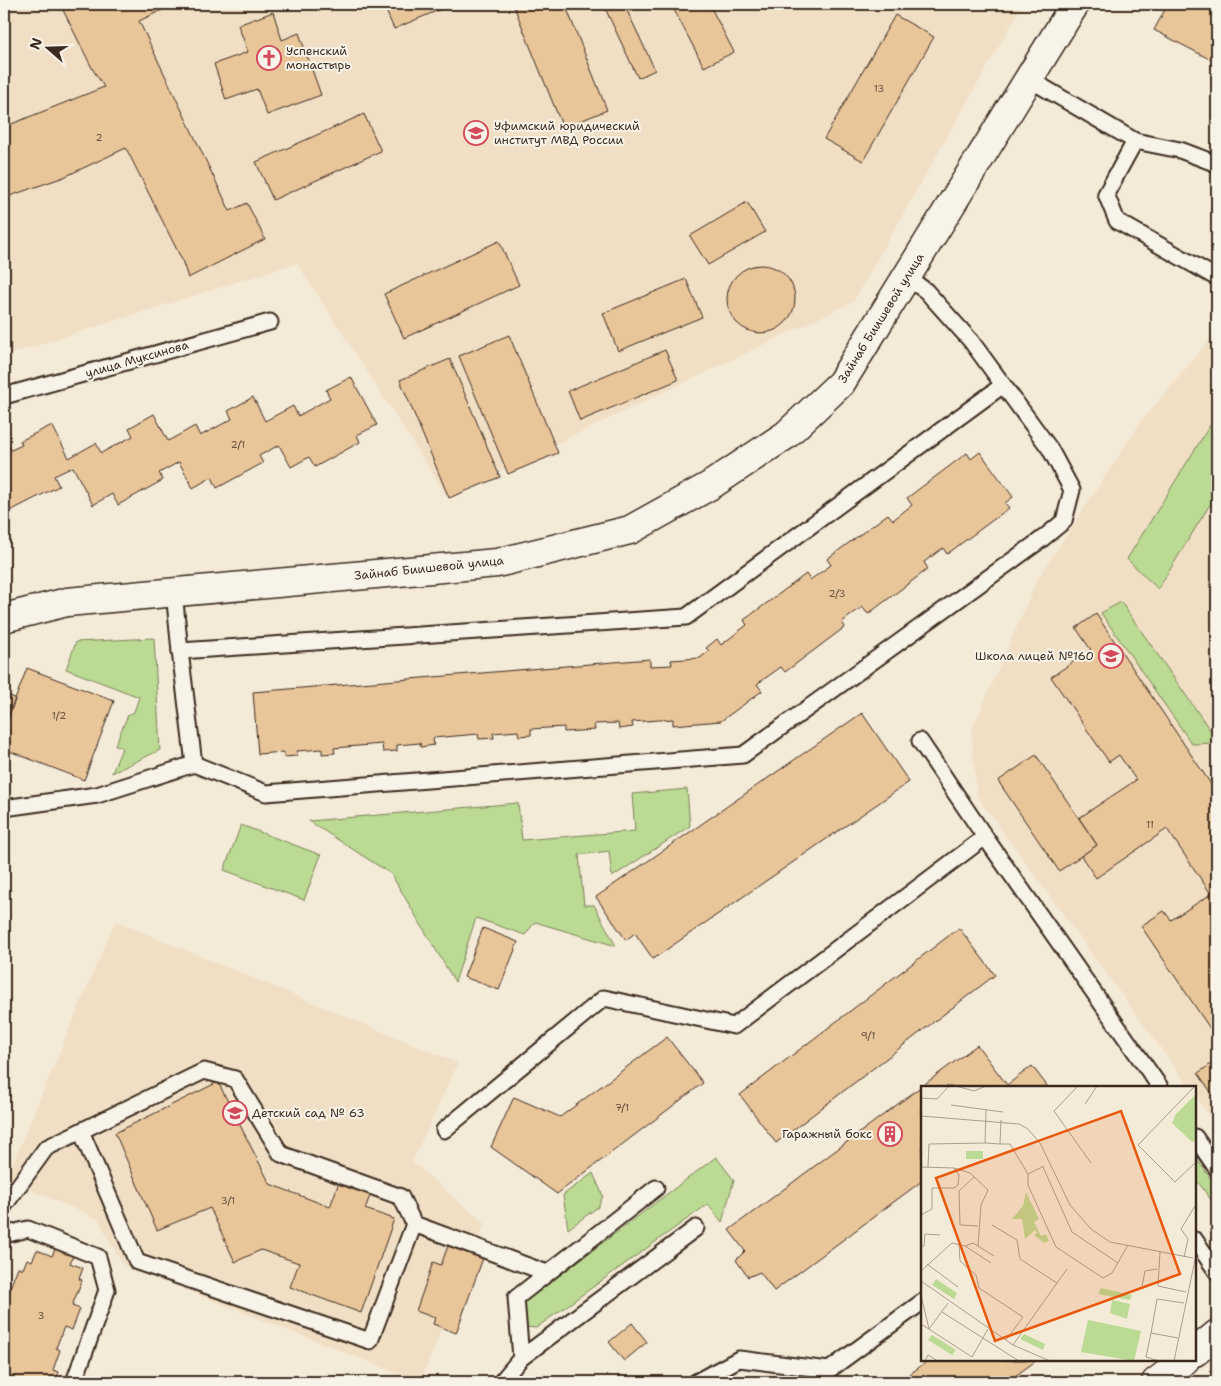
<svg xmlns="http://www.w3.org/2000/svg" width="1221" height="1386" font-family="'Shantell Sans',sans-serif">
	<rect width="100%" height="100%" fill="#f4ead8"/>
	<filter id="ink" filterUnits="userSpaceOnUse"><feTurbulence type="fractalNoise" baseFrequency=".02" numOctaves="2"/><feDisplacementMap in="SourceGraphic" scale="10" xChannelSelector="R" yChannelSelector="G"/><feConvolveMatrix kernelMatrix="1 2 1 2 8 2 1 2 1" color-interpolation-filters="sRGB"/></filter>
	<g filter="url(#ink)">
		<g fill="#f1dfc5">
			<polygon points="4,4 1023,4 853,302 447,496 297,263 4,356"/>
			<polygon points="1217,331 1217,1126 1195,1096 1195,1087 1189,1087 977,796 971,732 1037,580 1140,423"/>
			<polygon points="115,921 458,1063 412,1162 485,1223 420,1382 123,1265 98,1219 6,1179"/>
		</g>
		<g fill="#bbda93" stroke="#7b8258">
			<polygon points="1217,414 1217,493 1158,589 1127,559"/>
			<polygon points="1121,602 1217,740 1217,743 1192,744 1101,613"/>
			<polygon points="154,638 160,750 112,773 122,748 115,745 128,715 134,712 139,697 66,669 76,642"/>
			<polygon points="687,789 690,826 612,877 609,851 579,855 584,905 594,905 616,946 535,922 525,935 476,918 455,982 391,874 309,821 518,803 522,840 635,831 632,794"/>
			<polygon points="241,825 321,855 304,900 224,870"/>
			<polygon points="716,1157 734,1180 722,1222 708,1204 536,1328 526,1327 523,1303"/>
			<polygon points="1195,1157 1217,1187 1217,1208 1195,1178"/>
			<polygon points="593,1173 603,1196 598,1207 568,1229 563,1195"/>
		</g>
		<g fill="#e9c59a" stroke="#3b2a1e">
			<polygon points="60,4 175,4 139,21 230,211 247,203 265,239 188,278 182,260 126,148 64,177 4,198 4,127 104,87 92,68"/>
			<polygon points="383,4 453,4 394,29"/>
			<polygon points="513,4 565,4 607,110 563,128"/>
			<polygon points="603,4 624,4 655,70 638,78"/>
			<polygon points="671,4 709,4 734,52 704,67"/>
			<polygon points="1168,4 1217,4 1217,63 1154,30"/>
			<polygon points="273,12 282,40 299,33 321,95 267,115 257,89 226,100 214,64 248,52 238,25"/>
			<polygon points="895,15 934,37 863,161 824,139"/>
			<polygon points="364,114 381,151 273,200 256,162"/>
			<polygon points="747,202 765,232 708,265 690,236"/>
			<polygon points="499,241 519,285 404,338 384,294"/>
			<circle cx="761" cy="299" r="34"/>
			<polygon points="686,279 702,317 618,351 603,313"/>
			<polygon points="509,335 558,453 508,474 459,356"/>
			<polygon points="665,350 678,380 580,421 568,391"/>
			<polygon points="450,359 500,477 449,498 400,380"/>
			<polygon points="351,377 377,425 357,435 360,442 315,467 309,457 291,467 279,445 259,456 263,463 217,488 212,477 193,488 179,462 159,473 163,480 118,505 112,494 93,505 73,467 54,476 59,486 10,511 4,497 4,435 11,450 22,445 20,441 52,425 69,458 96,443 101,453 133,436 129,428 154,414 168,441 195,426 200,436 232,419 228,411 253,397 265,421 293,406 298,416 330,398 326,390"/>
			<polygon points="980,452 1013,497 1005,503 1009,508 947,554 943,548 924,562 928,569 868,614 862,607 842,622 845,627 785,672 781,667 757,684 762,691 721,721 673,725 673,719 632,722 633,727 619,729 618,723 594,724 595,730 564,732 564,727 531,729 531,735 519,736 518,731 493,733 494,738 479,739 478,734 433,738 434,745 421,747 420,743 397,745 397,751 383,752 382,744 334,748 335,753 322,754 322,749 297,751 297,756 284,757 284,752 258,754 253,692 650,659 650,666 672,665 671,660 700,658 709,651 706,648 717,639 721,645 747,625 744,620 806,574 810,580 831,565 827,559 888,514 893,520 912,505 907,498 967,453 971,459"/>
			<polygon points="1096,614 1217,793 1217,904 1212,907 1217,915 1217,1039 1141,926 1164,911 1171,920 1211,894 1167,829 1096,878 1081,856 1097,845 1079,818 1136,780 1119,755 1109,762 1051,677 1091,650 1076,628"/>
			<polygon points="27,668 114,701 84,780 4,749 4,729"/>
			<polygon points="4,694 15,698 4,729"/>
			<polygon points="862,713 909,782 653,959 635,933 626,940 596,897"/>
			<polygon points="1036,755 1097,845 1059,871 998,781"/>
			<polygon points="483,928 518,942 499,990 464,977"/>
			<polygon points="959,928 995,975 776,1143 740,1095"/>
			<polygon points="667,1037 703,1083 557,1194 491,1147 514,1097 560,1117"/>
			<polygon points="977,1045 1007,1085 1032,1066 1048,1087 922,1087 922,1181 774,1291 760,1272 748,1277 736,1260 745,1251 729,1230"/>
			<polygon points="1217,1060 1217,1101 1198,1073"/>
			<polygon points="218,1082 270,1184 330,1207 339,1182 371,1193 365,1209 394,1219 361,1313 290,1287 299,1263 261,1250 235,1262 210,1208 157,1230 115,1133"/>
			<polygon points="448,1246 483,1258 456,1333 433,1324 435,1318 416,1311 433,1262 441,1265"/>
			<polygon points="55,1249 73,1256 70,1263 83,1268 79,1279 82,1280 72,1306 80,1309 72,1330 64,1327 56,1348 60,1350 53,1370 59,1372 55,1382 4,1382 4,1319 5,1316 4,1315 4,1303 18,1267 23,1269 27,1259 32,1261 37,1250 52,1256"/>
			<polygon points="632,1323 647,1342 624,1361 609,1342"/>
			<polygon points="929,1360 1037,1360 1007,1382 899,1382"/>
		</g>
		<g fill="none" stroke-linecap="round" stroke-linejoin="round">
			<defs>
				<g id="service">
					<polyline points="1029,79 1135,141 1180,150 1217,164"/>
					<polyline points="1135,141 1106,194 1117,221 1217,278"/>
					<polyline points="4,396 270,322"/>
					<polyline points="174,592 180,651 194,764"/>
					<polyline points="180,651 686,617 1003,385"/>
					<polyline points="920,741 985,837"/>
					<polyline points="4,808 97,795 194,764 266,793 743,755 1042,539 1064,521 1072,490 1050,449 971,341 926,291 907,277"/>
					<polyline points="444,1130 604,998 734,1026 985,837 1160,1087"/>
					<polyline points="81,1131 137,1262 370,1341 414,1224"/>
					<polyline points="1195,1137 1217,1169"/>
					<polyline points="4,1206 46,1148 204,1071 235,1079 281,1154 401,1197 414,1224 547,1273"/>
					<polyline points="4,1235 28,1229 98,1257 107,1290 74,1382"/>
					<polyline points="1195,1240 1217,1272"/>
					<polyline points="521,1358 516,1298 656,1188"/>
					<polyline points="501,1382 521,1358 696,1228"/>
					<polyline points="696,1382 739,1359 829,1370 922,1302"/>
				</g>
				<g id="minor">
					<polyline points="4,618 67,602 497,563 630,530 711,485 786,435 841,383 1075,4"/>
					<polyline points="1195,1352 1217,1334"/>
					<polyline points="1156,1382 1185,1360"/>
				</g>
			</defs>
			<use href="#service" stroke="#3b2a1e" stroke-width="19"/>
			<use href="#minor" stroke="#3b2a1e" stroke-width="31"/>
			<use href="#service" stroke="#f7f3e8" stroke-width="15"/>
			<use href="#minor" stroke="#f7f3e8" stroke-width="28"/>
		</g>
	</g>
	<defs>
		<symbol id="church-ring" viewBox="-11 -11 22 22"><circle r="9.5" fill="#f7f3e8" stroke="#d1495b" stroke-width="1.5"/><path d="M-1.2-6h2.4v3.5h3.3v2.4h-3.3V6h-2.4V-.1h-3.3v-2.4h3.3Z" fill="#d1495b"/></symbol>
		<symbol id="university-ring" viewBox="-11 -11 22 22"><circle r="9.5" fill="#f7f3e8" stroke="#d1495b" stroke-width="1.5"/><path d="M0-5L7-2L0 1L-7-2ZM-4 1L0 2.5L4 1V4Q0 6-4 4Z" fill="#d1495b"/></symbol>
		<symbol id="school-ring" viewBox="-11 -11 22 22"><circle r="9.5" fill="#f7f3e8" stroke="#d1495b" stroke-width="1.5"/><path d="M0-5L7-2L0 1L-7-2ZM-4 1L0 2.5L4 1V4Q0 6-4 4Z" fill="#d1495b"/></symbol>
		<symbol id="building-ring" viewBox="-11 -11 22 22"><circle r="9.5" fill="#f7f3e8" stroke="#d1495b" stroke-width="1.5"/><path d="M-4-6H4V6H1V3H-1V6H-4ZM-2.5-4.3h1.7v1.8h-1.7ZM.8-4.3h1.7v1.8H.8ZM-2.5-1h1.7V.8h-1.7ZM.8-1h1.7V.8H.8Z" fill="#d1495b"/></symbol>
	</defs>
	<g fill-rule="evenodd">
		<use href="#church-ring" x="255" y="44" width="28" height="28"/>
		<use href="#university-ring" x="462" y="119" width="28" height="28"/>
		<use href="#school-ring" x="1097" y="642" width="28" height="28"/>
		<use href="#school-ring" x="221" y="1099" width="28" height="28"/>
		<use href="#building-ring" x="876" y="1120" width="28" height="28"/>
	</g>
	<g text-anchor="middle" stroke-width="4" stroke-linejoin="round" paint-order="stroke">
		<g font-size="10" fill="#66513d">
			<text x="879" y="92">13</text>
			<text x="99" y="141">2</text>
			<text x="238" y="448">2/1</text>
			<text x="837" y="597">2/3</text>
			<text x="59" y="719">1/2</text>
			<text x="1150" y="828">11</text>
			<text x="868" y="1039">9/1</text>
			<text x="622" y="1111">7/1</text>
			<text x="228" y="1204">3/1</text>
			<text x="41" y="1319">3</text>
		</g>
		<g font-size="12" fill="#3b2a1e" stroke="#f7f3e8" text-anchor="start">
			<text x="286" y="55">Успенский<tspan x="286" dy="14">монастырь</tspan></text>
			<text x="494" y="130">Уфимский юридический<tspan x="494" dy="14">институт МВД России</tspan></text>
			<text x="1094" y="660" text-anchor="end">Школа лицей №160</text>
			<text x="252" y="1117">Детский сад № 63</text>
			<text x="872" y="1138" text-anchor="end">Гаражный бокс</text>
		</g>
		<g font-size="12" fill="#3b2a1e" stroke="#f7f3e8">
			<text transform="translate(881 318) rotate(-58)" y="4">Зайнаб Биишевой улица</text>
			<text transform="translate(137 359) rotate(-16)" y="4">улица Муксинова</text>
			<text transform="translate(429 568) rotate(-6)" y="4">Зайнаб Биишевой улица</text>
		</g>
	</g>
	<g transform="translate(921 1086)">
		<rect width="275" height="275" fill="#f4ead8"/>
		<path d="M 275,8 L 275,55 L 271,56 L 251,37 L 255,28 ZM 45,65 L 62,65 L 62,73 L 45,73 ZM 105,106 L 118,133 L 113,136 L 120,150 L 125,148 L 128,155 L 123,157 L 113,149 L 116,147 L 114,144 L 104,153 L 101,133 L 91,133 L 102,120 ZM 15,193 L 36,207 L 33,213 L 11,199 ZM 180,202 L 211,209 L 209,214 L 177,208 ZM 191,214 L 209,218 L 206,233 L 189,227 ZM 167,234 L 220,245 L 213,275 L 160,266 ZM 103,248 L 124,258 L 122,264 L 99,253 ZM 11,249 L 35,264 L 31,269 L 7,254 Z" fill="#bbda93"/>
		<path fill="none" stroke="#aa9d8e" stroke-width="1" d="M 35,0 L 53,5 L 65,0M 157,0 L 133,25 L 170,77M 274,0 L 217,59 L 254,96 L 275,76M 0,12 L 16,13 L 28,0M 164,18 L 176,0M 30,19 L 82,26M 0,30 L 98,38 L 107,43 L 119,57 L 149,119 L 170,143 L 189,156 L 272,172M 64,57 L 79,58 L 80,34M 79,58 L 89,58 L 107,88 L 107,99 L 135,161 L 182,192 L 191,187 L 207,159M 0,81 L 33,82 L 38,89 L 37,99 L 33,102 L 11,102 L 11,123 L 0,129M 7,81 L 8,58 L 64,57 L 65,24M 122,81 L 151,146 L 197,177M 33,82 L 49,87 L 67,104 L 60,119 L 57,160M 107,88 L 123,80M 53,91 L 38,105 L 39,139 L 57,140M 71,139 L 96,154 L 99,173 L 136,197 L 92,259M 38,158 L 39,175 L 55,189 L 58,202 L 102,231 L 85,254M 0,160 L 3,160 L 4,148 L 19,149M 44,160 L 52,157 L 73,170M 239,166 L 237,200 L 265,206M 263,171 L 267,153 L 260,143 L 274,120M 6,178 L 37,201M 0,185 L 31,157 L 44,160 L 70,177M 0,195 L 92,259 L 129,275M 136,197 L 146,183M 221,201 L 224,185 L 236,183M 0,209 L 8,243M 21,226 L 98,275M 0,238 L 51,271 L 67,243M 8,243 L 27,217M 230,247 L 225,271 L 238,275M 257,252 L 230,247 L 236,213 L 263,217M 4,275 L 7,269 L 17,275M 253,275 L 275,169"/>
		<path fill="#e8590c" fill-opacity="0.15" stroke="#e8590c" stroke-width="2.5" d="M 200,25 L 259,188 L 74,255 L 15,92 Z"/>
		<rect width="275" height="275" fill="none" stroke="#3b2a1e" stroke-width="2.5"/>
	</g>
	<rect width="1221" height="1386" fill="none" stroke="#f7f3e8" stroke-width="20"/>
	<rect x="10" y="10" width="1201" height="1366" fill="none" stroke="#3b2a1e" stroke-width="2" filter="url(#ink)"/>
	<g transform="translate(48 48) rotate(290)" stroke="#f7f3e8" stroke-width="4" paint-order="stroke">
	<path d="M0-4L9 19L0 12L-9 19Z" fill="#3b2a1e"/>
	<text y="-8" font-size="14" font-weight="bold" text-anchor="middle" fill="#3b2a1e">N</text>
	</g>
</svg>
